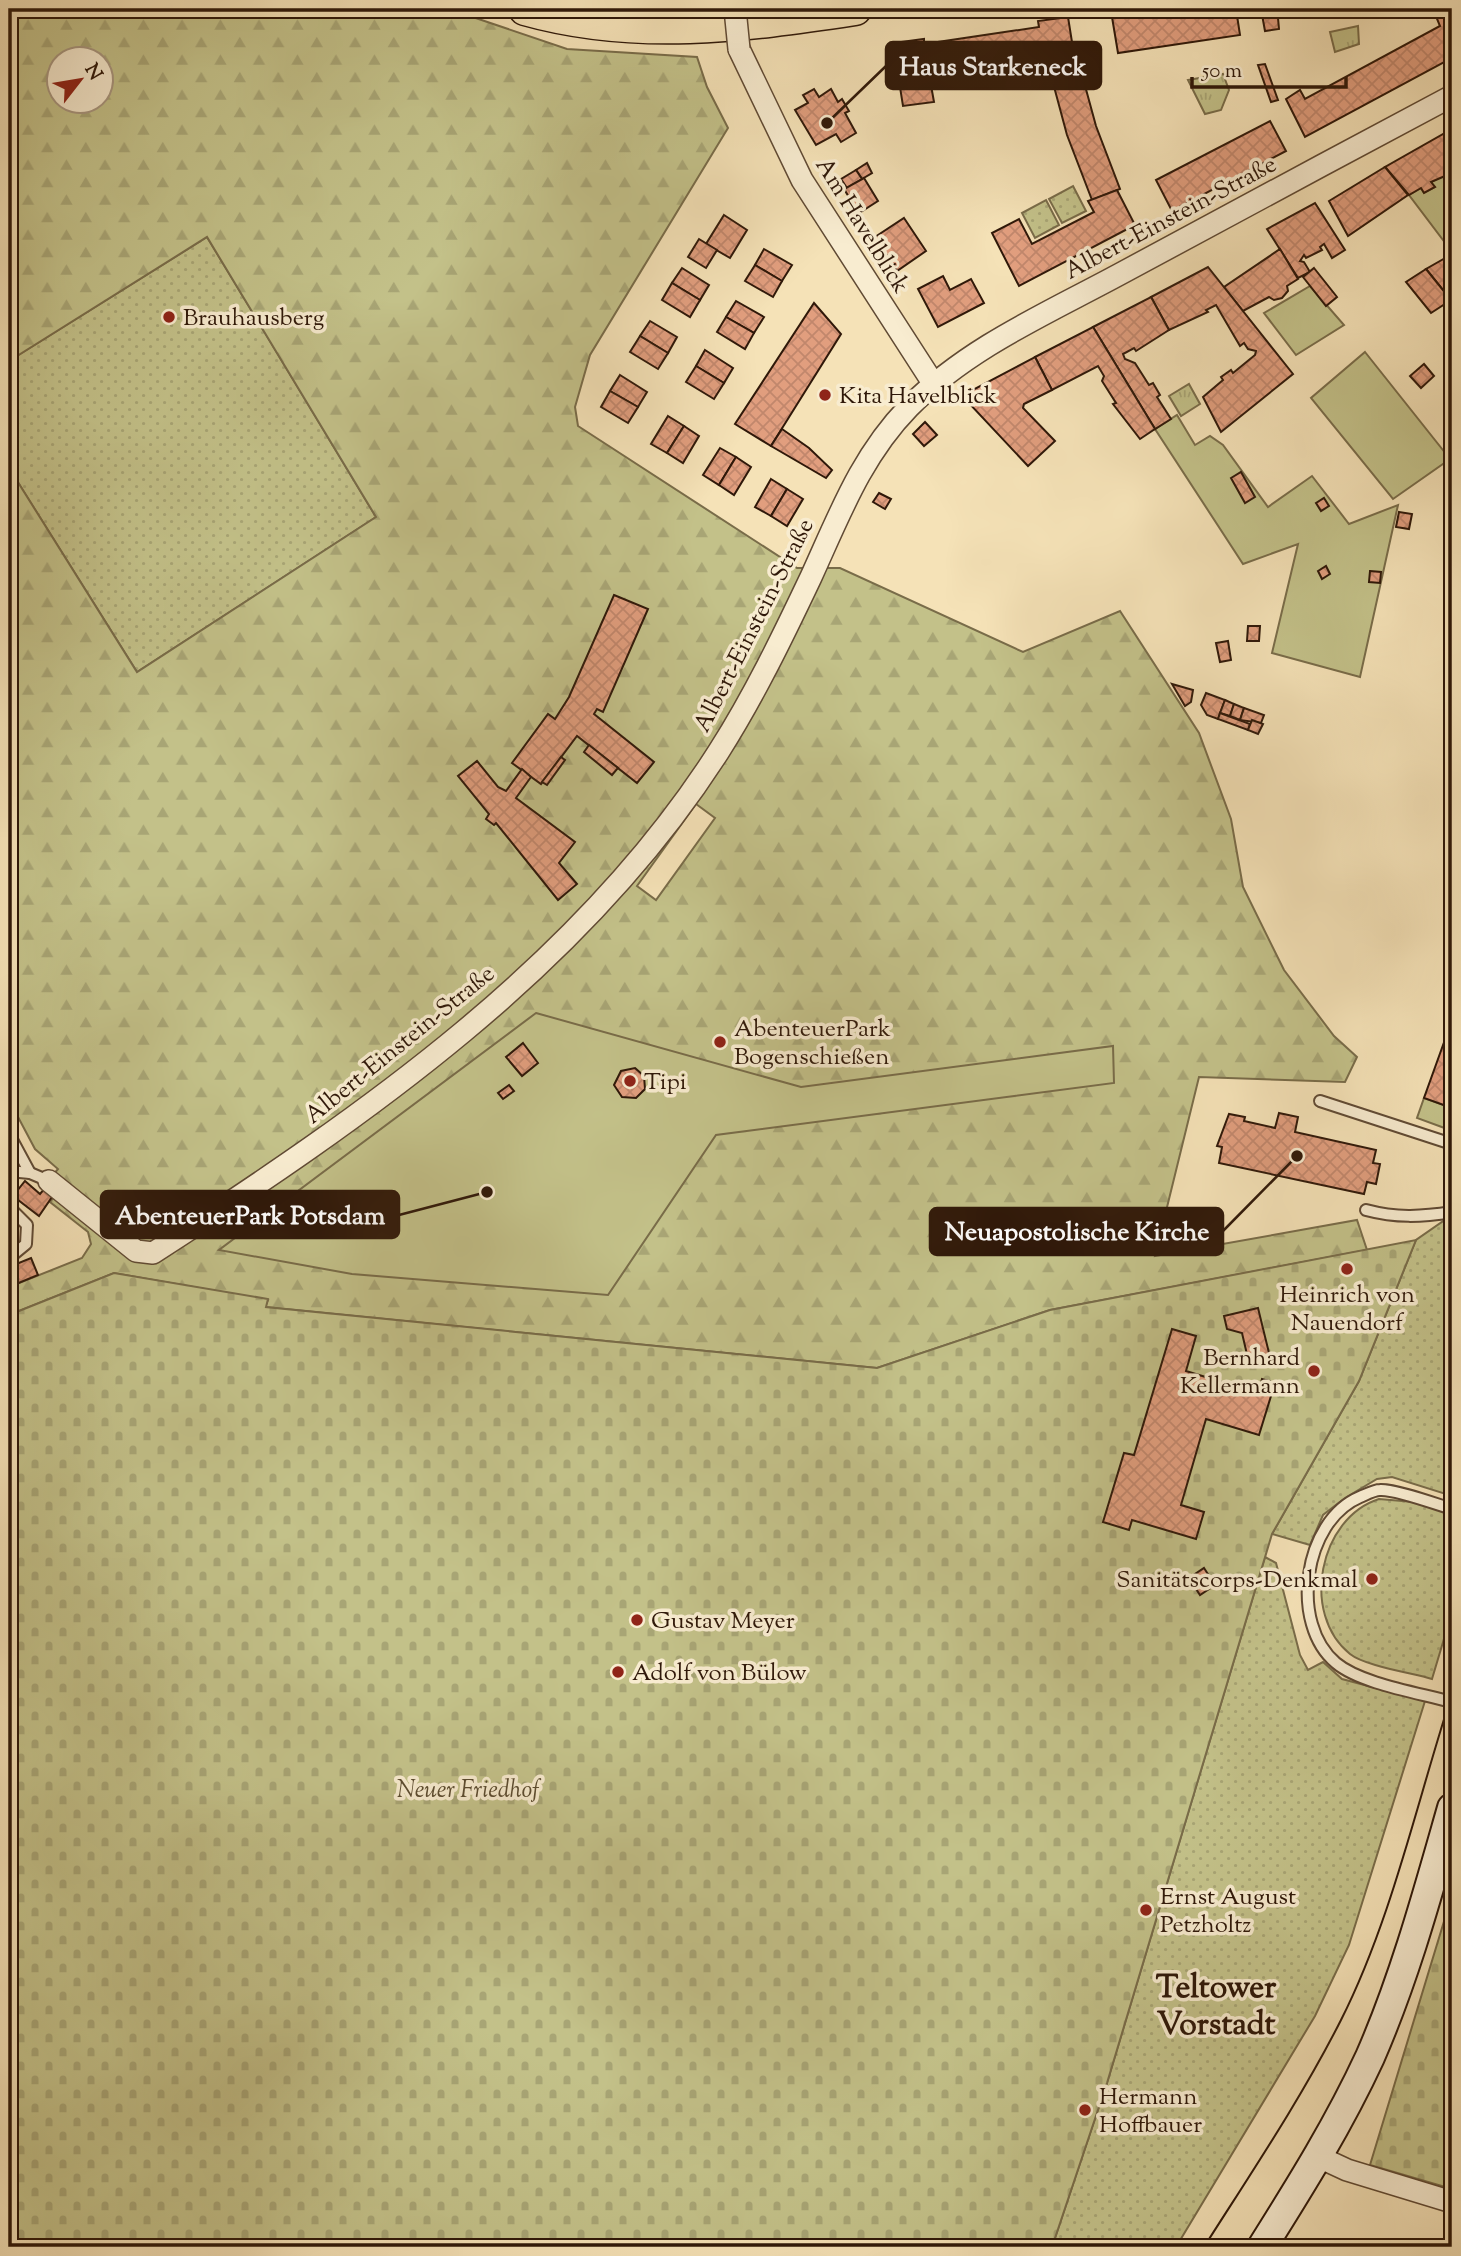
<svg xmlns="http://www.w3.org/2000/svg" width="1461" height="2256" font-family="'Sorts Mill Goudy',serif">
	<defs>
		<pattern id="grass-dots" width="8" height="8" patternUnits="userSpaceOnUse" patternTransform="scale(1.75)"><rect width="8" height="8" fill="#c3c189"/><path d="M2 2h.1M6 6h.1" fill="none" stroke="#a8a575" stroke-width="1.8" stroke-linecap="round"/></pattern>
		<pattern id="forest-firs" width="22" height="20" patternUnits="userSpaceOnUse" patternTransform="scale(1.75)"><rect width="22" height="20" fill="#c3c189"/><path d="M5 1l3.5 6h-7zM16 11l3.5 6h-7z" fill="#a8a575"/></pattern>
		<pattern id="cemetery-stones" width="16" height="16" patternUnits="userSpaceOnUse" patternTransform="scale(1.75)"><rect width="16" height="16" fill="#c3c189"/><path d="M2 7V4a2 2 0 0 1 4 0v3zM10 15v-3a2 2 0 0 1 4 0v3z" fill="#a8a575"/></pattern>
		<pattern id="park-tufts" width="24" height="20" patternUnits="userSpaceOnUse" patternTransform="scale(1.75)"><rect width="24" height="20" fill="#c3c189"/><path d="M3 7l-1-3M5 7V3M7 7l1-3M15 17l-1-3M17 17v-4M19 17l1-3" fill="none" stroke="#a8a575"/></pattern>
		<pattern id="building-cross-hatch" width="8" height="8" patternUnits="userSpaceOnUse" patternTransform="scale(1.75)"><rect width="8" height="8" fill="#e19e7e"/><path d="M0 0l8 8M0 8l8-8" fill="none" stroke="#c1876c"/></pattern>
	</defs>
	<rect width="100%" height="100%" fill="#f5e2b7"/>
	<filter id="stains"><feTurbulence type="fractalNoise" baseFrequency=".00286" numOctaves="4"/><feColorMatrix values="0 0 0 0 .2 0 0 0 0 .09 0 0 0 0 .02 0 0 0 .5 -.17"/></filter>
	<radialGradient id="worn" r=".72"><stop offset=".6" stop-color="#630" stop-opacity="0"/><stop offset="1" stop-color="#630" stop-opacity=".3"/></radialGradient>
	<g fill="url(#grass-dots)" stroke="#796c49" stroke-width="2">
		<polygon points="1073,186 1086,211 1062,223 1049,199"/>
		<polygon points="1046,200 1059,225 1035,238 1022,213"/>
		<polygon points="207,237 376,517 137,672 9,468 9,361"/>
		<polygon points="1452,1215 1452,1496 1392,1477 1377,1479 1345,1498 1323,1515 1310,1545 1272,1534 1359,1381 1416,1240"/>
		<path d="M 1379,1499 L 1414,1502 L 1452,1514 L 1452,1612 L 1432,1679 C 1412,1673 1365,1666 1350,1654 C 1300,1614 1319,1518 1379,1499 Z"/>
		<polygon points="1265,1557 1276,1563 1300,1655 1308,1670 1323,1662 1342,1679 1425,1701 1349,1945 1315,2016 1176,2247 1052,2247 1107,2083"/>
	</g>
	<path fill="url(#forest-firs)" stroke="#796c49" stroke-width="2" fill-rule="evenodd" d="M 9,9 L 449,9 L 567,49 L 697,57 L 707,87 L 728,128 L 590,355 L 575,407 L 578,426 L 797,568 L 840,568 L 1023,652 L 1120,611 L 1199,733 L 1231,819 L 1243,887 L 1284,970 L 1334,1036 L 1357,1057 L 1345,1082 L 1199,1077 L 1155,1256 L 1357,1220 L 1367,1250 L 1050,1310 L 877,1368 L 265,1307 L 268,1300 L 114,1273 L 9,1315 L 9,1287 L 82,1258 L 91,1244 L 88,1232 L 50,1202 L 58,1192 L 47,1182 L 58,1169 L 35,1149 L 9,1100 L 9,468 L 137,672 L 376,517 L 207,237 L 9,361 ZM 60,60 L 102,60 L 102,102 L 60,102 ZM 696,804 L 715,818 L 656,900 L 637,886 Z"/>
	<g fill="url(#cemetery-stones)" stroke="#796c49" stroke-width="2">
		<polygon points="1416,1240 1359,1381 1272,1534 1107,2083 1052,2247 9,2247 9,1315 114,1273 268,1299 266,1307 877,1368 1050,1310"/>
		<polygon points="1452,1895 1452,2189 1370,2165"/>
	</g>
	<g fill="url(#park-tufts)" stroke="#796c49" stroke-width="2">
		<polygon points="1358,26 1359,44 1335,52 1330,32"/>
		<polygon points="1223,74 1229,90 1221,110 1205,114 1188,80"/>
		<polygon points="1189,384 1200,404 1181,416 1169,396"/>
	</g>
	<g fill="#c3c189" stroke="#796c49" stroke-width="2">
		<polygon points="1451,171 1452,173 1452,264 1447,257 1449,248 1409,195 1421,188 1424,193 1435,187 1431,182"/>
		<polygon points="1310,286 1344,325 1296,355 1264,313"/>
		<polygon points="1365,352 1450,459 1393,499 1311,398"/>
		<polygon points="1177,415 1195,445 1210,436 1223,445 1268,507 1312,476 1349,524 1398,505 1360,677 1272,653 1298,544 1243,564 1155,429"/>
		<polygon points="536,1013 801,1087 1113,1046 1114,1083 716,1135 608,1295 352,1274 219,1250"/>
		<polygon points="1424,1098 1452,1108 1450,1130 1417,1118"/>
	</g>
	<g fill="url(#building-cross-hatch)" stroke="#2f1809" stroke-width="2">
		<polygon points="1126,9 1236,9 1240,35 1118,53 1111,11"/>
		<polygon points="1261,9 1341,9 1278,18 1279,29 1265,31"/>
		<polygon points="1433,9 1452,9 1452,58 1305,137 1286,99 1300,90 1305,99 1440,26"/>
		<polygon points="1068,17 1075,61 1045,69 1043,57 929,74 934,102 903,106 893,43 924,39 924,44 1039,27 1038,21"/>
		<polygon points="1078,60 1096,126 1120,189 1092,200 1067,135 1049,68"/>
		<polygon points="1265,64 1278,100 1271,102 1258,65"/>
		<polygon points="814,89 819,97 831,89 838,102 842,99 849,111 845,113 856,133 841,142 836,134 816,145 795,110 808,103 803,95"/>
		<polygon points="1270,121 1286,151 1172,211 1156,180"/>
		<polygon points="1452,129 1452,173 1431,182 1435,187 1424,193 1421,188 1409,195 1385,167"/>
		<polygon points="867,163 872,173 862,179 856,170"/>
		<polygon points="1385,167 1408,195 1348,236 1329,201"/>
		<polygon points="856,170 862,179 847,188 841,179"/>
		<polygon points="864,178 878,201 859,213 844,189"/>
		<polygon points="1117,190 1135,225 1019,286 992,233 1019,219 1032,244 1094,212 1088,201"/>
		<polygon points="1315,203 1345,250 1332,258 1324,244 1320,247 1322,250 1306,258 1304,255 1300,261 1304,262 1310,272 1298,278 1267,229"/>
		<polygon points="724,215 747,230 730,258 706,244"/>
		<polygon points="904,218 926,251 897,271 885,252 880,256 874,248 879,244 875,237"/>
		<polygon points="699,239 717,250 706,268 688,257"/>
		<polygon points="764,249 792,265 782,281 755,265"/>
		<polygon points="1280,249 1298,279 1287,286 1288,291 1282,298 1274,300 1269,297 1243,311 1224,287"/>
		<polygon points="1447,257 1452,264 1451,300 1426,269"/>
		<polygon points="755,265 782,281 773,297 745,281"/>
		<polygon points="1208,267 1293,374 1221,432 1203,397 1223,380 1221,377 1231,370 1233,373 1255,355 1256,351 1248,349 1244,343 1240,346 1216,305 1206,310 1208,312 1169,330 1151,297"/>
		<polygon points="682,268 709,285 700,300 672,283"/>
		<polygon points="1314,268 1337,297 1326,306 1303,277"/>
		<polygon points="1426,269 1451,300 1431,313 1406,282"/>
		<polygon points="943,276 950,290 971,279 984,303 938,327 918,289"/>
		<polygon points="672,283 700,300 690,317 662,300"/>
		<polygon points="1151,297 1169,330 1136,351 1134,348 1123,354 1125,359 1135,363 1149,385 1153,383 1160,395 1157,397 1171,419 1155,429 1093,327"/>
		<polygon points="736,301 764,317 754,333 726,317"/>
		<polygon points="814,303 841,334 771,446 735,424"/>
		<polygon points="726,317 754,333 745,349 717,332"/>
		<polygon points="650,321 677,337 668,353 640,336"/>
		<polygon points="1093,327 1155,429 1140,439 1113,404 1116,403 1102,381 1104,376 1098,366 1052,390 1035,357"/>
		<polygon points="640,336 668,353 658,369 630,352"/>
		<polygon points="705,350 733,368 724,383 696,366"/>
		<polygon points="1035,357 1052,390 1024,404 1023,408 1055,441 1028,466 966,400 968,390 971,391"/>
		<polygon points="1424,364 1434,376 1421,388 1410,376"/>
		<polygon points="696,366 724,383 714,399 686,382"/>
		<polygon points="620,375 647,392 638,407 610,391"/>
		<polygon points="610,391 638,407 628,423 601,407"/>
		<polygon points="668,416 684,426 667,453 651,444"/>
		<polygon points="925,422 937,435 924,446 913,434"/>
		<polygon points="684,426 699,436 683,463 667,453"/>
		<polygon points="782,429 809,448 832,470 826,478 771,446"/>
		<polygon points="720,448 736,457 719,485 703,475"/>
		<polygon points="736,457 751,467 734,495 719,485"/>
		<polygon points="1241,472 1255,497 1245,503 1231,478"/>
		<polygon points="771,479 787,489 771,516 755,507"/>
		<polygon points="787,489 803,499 787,526 771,516"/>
		<polygon points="879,493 891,499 885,509 873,502"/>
		<polygon points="1324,498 1329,506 1321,511 1316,503"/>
		<polygon points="1399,512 1412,514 1409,529 1396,527"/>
		<polygon points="1326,566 1330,574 1322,579 1318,571"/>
		<polygon points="1370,571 1381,572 1380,583 1369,582"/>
		<polygon points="614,595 648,609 603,712 597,709 594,714 654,762 637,783 577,736 541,784 512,763 548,714 555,719 569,697"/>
		<polygon points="1248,626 1260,626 1259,641 1247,641"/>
		<polygon points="1228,641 1231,660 1220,662 1216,643"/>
		<polygon points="1172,684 1193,690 1191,702 1185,706"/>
		<polygon points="1206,693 1225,700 1218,719 1207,715 1201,705"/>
		<polygon points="1225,700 1234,704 1230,716 1220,713"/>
		<polygon points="1234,704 1244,708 1240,720 1230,716"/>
		<polygon points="1244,708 1264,715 1261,723 1240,720"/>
		<polygon points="1220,713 1250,724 1248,730 1218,719"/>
		<polygon points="1252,720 1263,724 1258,734 1248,730"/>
		<polygon points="589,745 618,768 612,775 584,752"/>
		<polygon points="561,757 565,760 547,785 542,782"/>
		<polygon points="477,761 498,787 506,791 522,769 531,777 516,798 575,842 559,863 577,884 558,900 496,823 494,825 486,819 489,814 458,776"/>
		<polygon points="1447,1034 1452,1036 1452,1108 1424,1098"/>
		<polygon points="523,1043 538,1063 522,1076 506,1057"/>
		<polygon points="635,1068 644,1076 645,1089 636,1098 622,1097 614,1085 621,1071"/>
		<polygon points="509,1085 514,1091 503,1099 498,1093"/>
		<polygon points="1279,1113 1298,1117 1295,1132 1376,1150 1373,1163 1380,1164 1376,1184 1367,1182 1364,1194 1219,1163 1222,1147 1217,1146 1229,1114 1245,1117 1244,1121 1275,1128"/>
		<polygon points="25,1181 40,1194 45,1188 54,1194 39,1216 13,1196"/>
		<polygon points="31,1258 38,1275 9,1287 9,1267"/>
		<polygon points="1258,1308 1270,1357 1249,1363 1242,1333 1227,1329 1224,1316"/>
		<polygon points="1172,1329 1196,1336 1186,1371 1258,1393 1262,1379 1275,1383 1259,1435 1206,1419 1181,1505 1204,1512 1196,1539 1132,1520 1129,1530 1103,1522 1124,1453 1134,1455"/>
		<polygon points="1204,1568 1215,1585 1200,1595 1189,1578"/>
		<polygon points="1452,2121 1452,2140 1447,2138"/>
	</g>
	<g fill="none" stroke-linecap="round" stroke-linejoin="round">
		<defs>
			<g id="service">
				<polyline points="1320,1101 1452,1144"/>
				<polyline points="9,1134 30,1173"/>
				<polyline points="9,1171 30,1173 49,1181"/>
				<polyline points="9,1207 27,1225 26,1244 9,1258"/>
				<path d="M 1366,1210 C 1396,1218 1421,1217 1452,1212"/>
				<path d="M 1452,1509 C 1436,1504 1395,1489 1380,1490 C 1374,1490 1365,1495 1360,1497 C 1303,1521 1289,1624 1336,1663 C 1361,1684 1420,1693 1452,1702"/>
			</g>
			<g id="minor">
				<polyline points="739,49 802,180 933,383"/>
				<path d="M 49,1181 L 136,1251 L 153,1253 C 363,1117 582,966 719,751 C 754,696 783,636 811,577 C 839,516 861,456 909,407 C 969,347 1046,314 1120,274 C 1231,214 1341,155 1452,96"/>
				<polyline points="1319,2157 1347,2170 1452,2202"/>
			</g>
			<path id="secondary" d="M 1262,2247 C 1301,2185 1339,2124 1370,2057 C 1405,1977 1428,1892 1452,1808"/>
			<path id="primary" d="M 525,9 C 635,40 743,26 855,9"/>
		</defs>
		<use href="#service" stroke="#604a34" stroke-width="14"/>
		<use href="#minor" stroke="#604a34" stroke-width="24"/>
		<use href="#secondary" stroke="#2f1809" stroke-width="32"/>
		<use href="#primary" stroke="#2f1809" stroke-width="35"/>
		<use href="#service" stroke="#f8ecd0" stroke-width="10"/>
		<use href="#minor" stroke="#f8ecd0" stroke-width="21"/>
		<use href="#secondary" stroke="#f8ecd0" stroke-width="28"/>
		<use href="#primary" stroke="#f5e2b7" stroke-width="32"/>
		<path stroke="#2f1809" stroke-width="2" d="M 1204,2247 C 1251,2173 1301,2099 1341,2020 C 1392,1919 1417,1801 1452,1694"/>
		<defs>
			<polyline id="minor-bridge" points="735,9 739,49"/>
		</defs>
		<use href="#minor-bridge" stroke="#604a34" stroke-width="24" stroke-linecap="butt"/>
		<use href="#minor-bridge" stroke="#f8ecd0" stroke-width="21"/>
	</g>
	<g fill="#8f2418" stroke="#f8ecd0" stroke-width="2.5">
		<circle cx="169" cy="317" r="7"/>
		<circle cx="825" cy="395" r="7"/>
		<circle cx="720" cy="1042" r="7"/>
		<circle cx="630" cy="1081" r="7"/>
		<circle cx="1347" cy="1269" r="7"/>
		<circle cx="1314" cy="1371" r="7"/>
		<circle cx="1372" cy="1579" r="7"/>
		<circle cx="637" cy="1620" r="7"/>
		<circle cx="618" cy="1672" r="7"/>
		<circle cx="1146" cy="1910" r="7"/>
		<circle cx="1085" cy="2110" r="7"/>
	</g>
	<g text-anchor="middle" stroke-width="7" stroke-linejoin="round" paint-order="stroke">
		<g font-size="24" fill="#2f1809" stroke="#f8ecd0">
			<text transform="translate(1170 217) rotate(-28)" y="8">Albert-Einstein-Straße</text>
			<text transform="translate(863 225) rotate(58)" y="8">Am Havelblick</text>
			<text transform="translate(753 625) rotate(-63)" y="8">Albert-Einstein-Straße</text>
			<text transform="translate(399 1044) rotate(-39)" y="8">Albert-Einstein-Straße</text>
		</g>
		<g font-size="24" fill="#2f1809" stroke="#f8ecd0" text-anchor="start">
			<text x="183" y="325">Brauhausberg</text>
			<text x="839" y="403">Kita Havelblick</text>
			<text x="734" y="1036">AbenteuerPark<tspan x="734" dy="28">Bogenschießen</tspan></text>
			<text x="644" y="1089">Tipi</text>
			<text x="1347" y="1302" text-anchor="middle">Heinrich von<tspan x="1347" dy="28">Nauendorf</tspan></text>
			<text x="1300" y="1365" text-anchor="end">Bernhard<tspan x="1300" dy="28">Kellermann</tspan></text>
			<text x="1358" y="1587" text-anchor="end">Sanitätscorps-Denkmal</text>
			<text x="651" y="1628">Gustav Meyer</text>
			<text x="632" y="1680">Adolf von Bülow</text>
			<text x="1160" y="1904">Ernst August<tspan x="1160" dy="28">Petzholtz</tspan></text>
			<text x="1099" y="2104">Hermann<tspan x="1099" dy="28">Hoffbauer</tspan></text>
		</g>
		<g font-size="24" font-style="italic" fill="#5b4b2f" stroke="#f8ecd0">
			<text x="468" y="1797">Neuer Friedhof</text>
		</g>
		<g font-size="32" font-weight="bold" fill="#2f1809" stroke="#f8ecd0">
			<text x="1216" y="1997">Teltower<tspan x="1216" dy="37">Vorstadt</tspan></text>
		</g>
	</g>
	<path fill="none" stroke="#2f1809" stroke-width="2.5" d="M827 123L886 66M487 1192L399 1215M1297 1156L1223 1231"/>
	<g fill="#2f1809" stroke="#f8ecd0" stroke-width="2.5">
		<circle cx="827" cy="123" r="7"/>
		<circle cx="487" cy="1192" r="7"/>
		<circle cx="1297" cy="1156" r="7"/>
	</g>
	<g fill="#2f1809" stroke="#2f1809" stroke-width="2.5">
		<rect x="886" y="42" width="215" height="47" rx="7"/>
		<rect x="101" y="1191" width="298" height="47" rx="7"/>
		<rect x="930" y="1208" width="293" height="47" rx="7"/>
	</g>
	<g font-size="26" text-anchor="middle" font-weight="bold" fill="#fff">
		<text x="993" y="75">Haus Starkeneck</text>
		<text x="250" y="1224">AbenteuerPark Potsdam</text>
		<text x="1077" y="1240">Neuapostolische Kirche</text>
	</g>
	<rect width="1461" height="2256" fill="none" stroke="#f5e2b7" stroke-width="35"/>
	<rect x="10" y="10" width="1440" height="2235" fill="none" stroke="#2f1809" stroke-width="3.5"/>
	<rect x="18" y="18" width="1426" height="2221" fill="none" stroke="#2f1809" stroke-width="2"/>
	<g transform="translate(80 80) rotate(59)"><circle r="33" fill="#f8ecd0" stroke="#a89780" stroke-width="2"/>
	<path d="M0-5L12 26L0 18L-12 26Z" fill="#8f2418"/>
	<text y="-10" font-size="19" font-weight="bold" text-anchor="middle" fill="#2f1809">N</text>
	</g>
	<path d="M1192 77v10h154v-10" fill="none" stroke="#2f1809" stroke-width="3.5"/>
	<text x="1202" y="77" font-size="21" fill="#2f1809" stroke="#f8ecd0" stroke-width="5" paint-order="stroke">50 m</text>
	<rect width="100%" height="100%" filter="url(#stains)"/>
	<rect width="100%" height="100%" fill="url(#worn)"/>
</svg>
